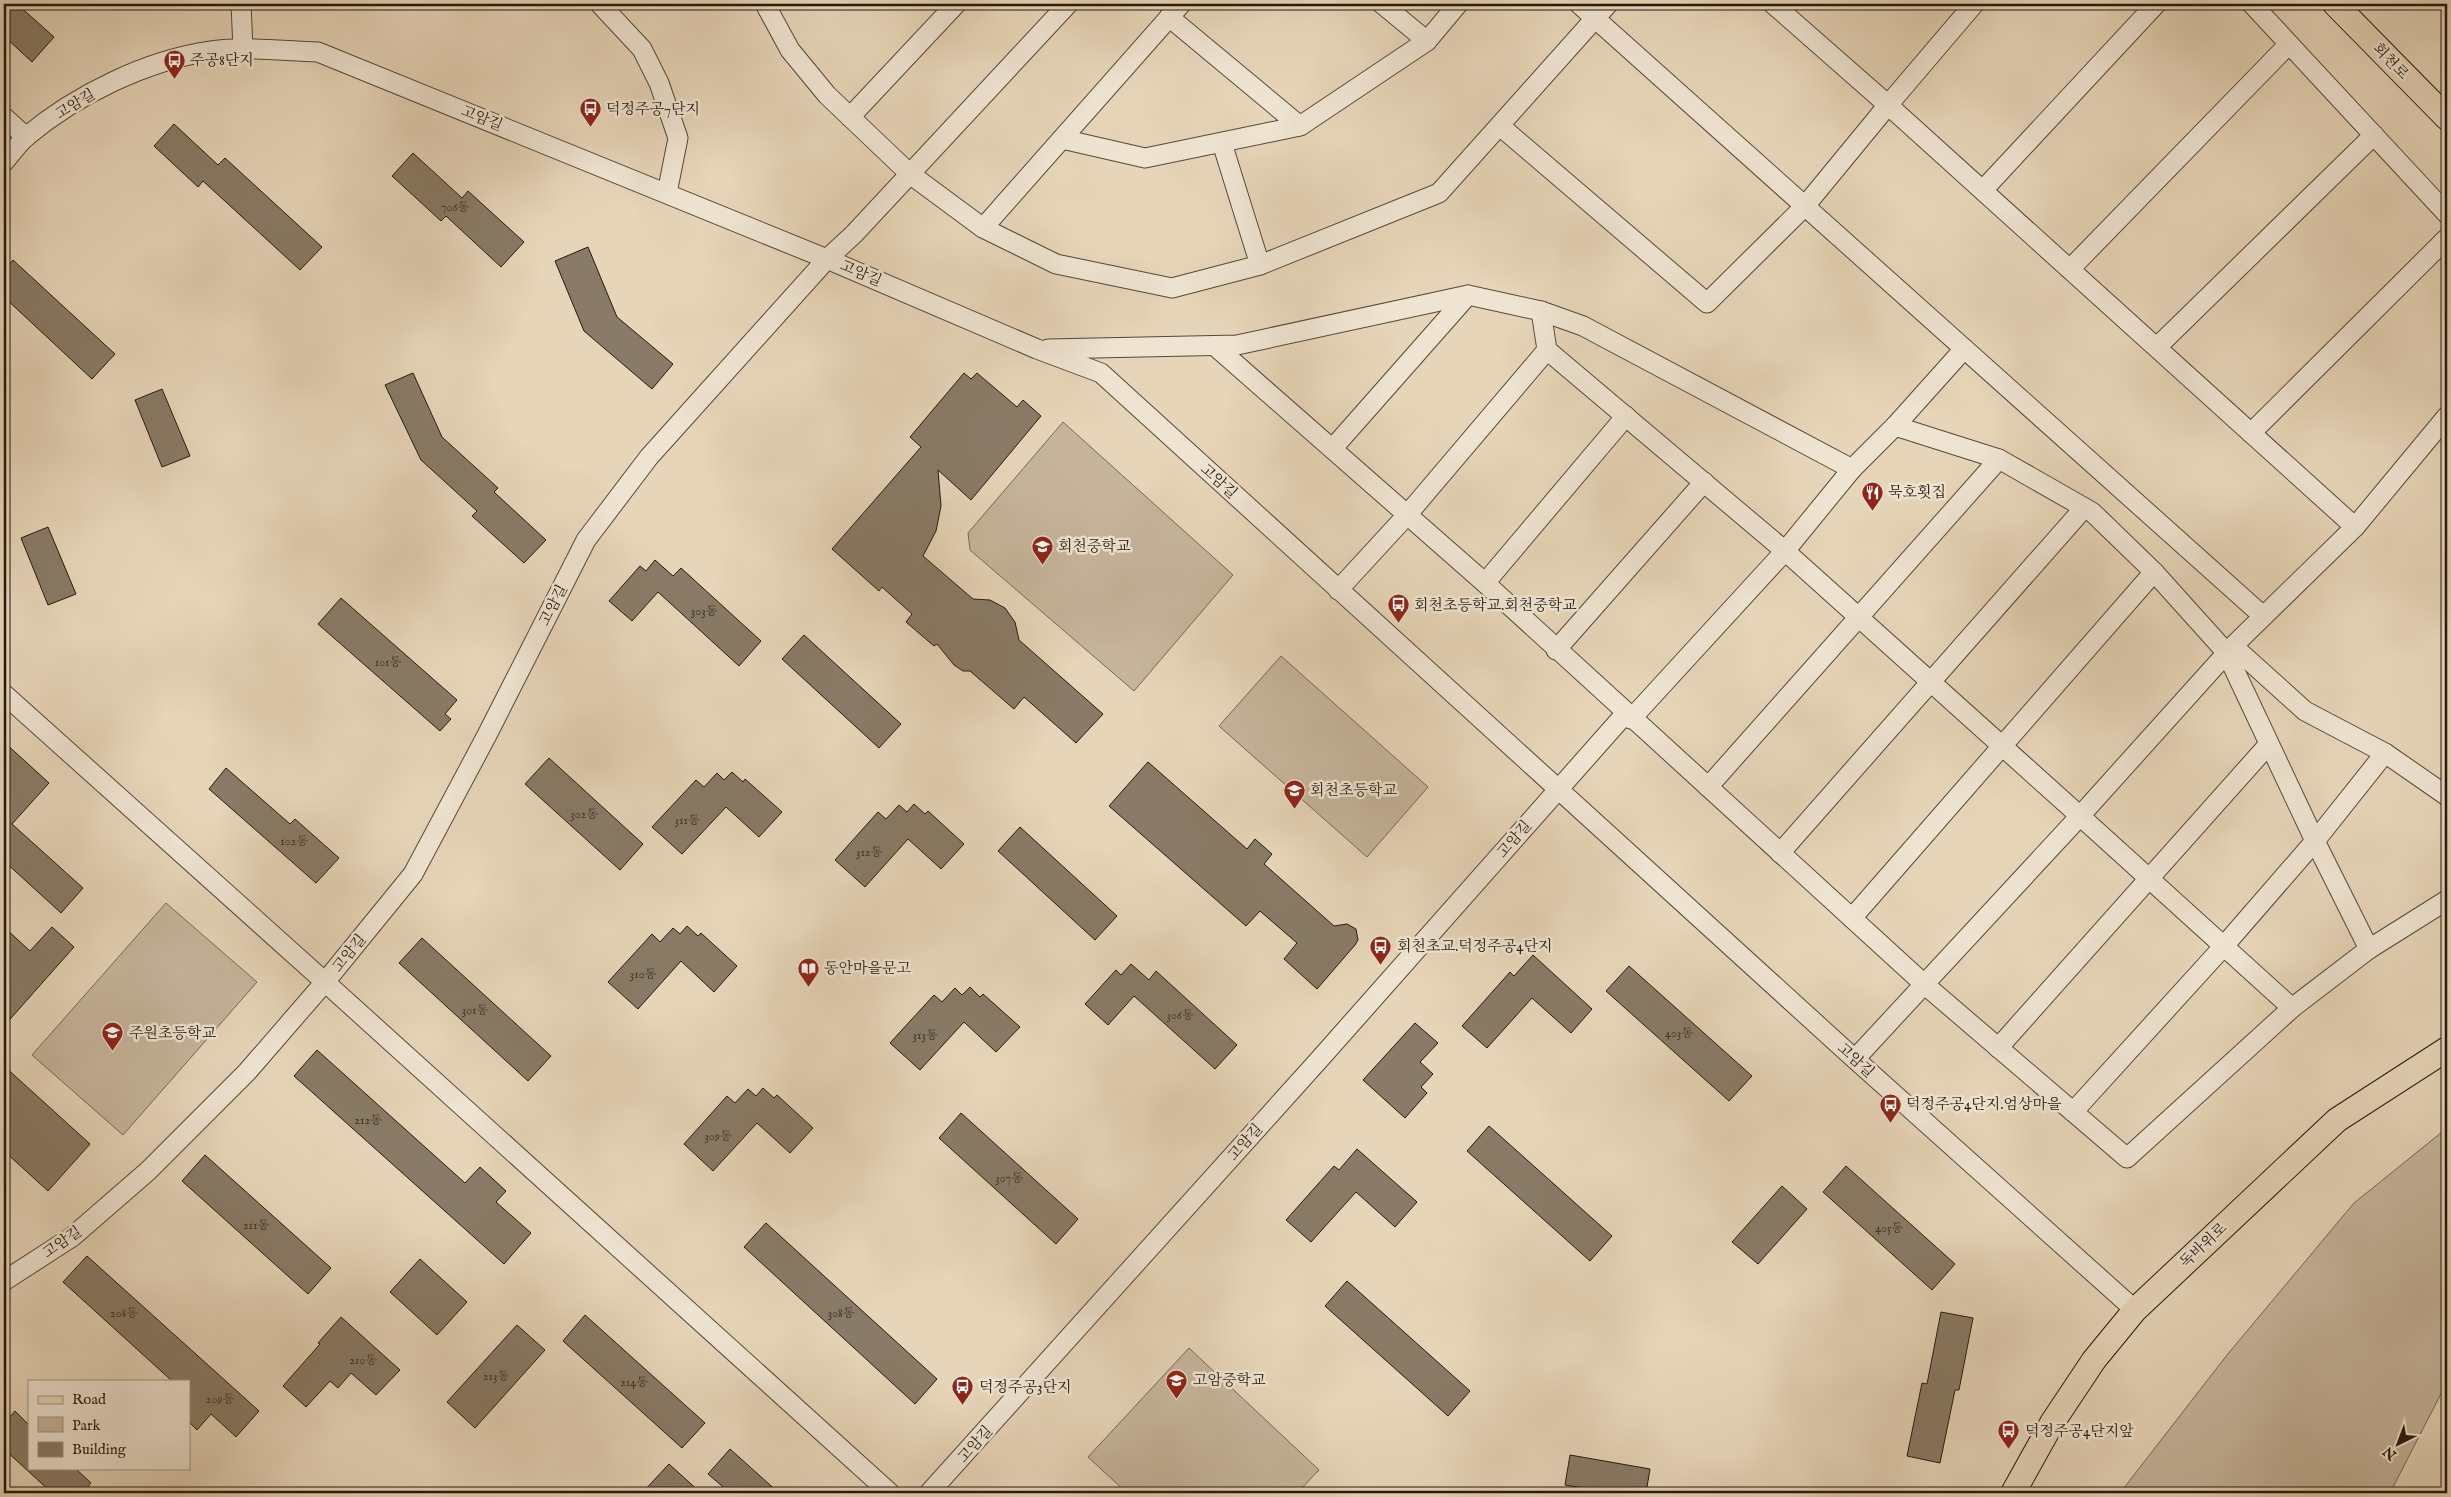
<svg xmlns="http://www.w3.org/2000/svg" width="2451" height="1497" font-family="'IM FELL English','Noto Serif KR',serif">
	<rect width="100%" height="100%" fill="#e7d5b9"/>
	<filter id="stains"><feTurbulence type="fractalNoise" baseFrequency=".004" numOctaves="4"/><feColorMatrix values="0 0 0 0 .2 0 0 0 0 .09 0 0 0 0 .02 0 0 0 .5 -.17"/></filter>
	<radialGradient id="worn" r=".72"><stop offset=".6" stop-color="#630" stop-opacity="0"/><stop offset="1" stop-color="#630" stop-opacity=".3"/></radialGradient>
	<g fill="#c6b59c" stroke="#756756">
		<polygon points="1063,422 1233,575 1134,691 970,550 968,533"/>
		<polygon points="1281,656 1428,787 1367,857 1219,726"/>
		<polygon points="166,903 257,982 123,1135 32,1055"/>
		<polygon points="2447,1128 2447,1382 2390,1493 2120,1493 2227,1355 2354,1203"/>
		<polygon points="1189,1348 1319,1470 1297,1493 1127,1493 1088,1457"/>
	</g>
	<g fill="#897b67" stroke="#24190f">
		<polygon points="4,4 17,4 54,37 32,62 4,36"/>
		<polygon points="174,124 218,165 225,158 322,247 300,270 203,181 198,187 154,146"/>
		<polygon points="413,153 462,198 468,191 524,242 501,267 446,216 441,221 392,176"/>
		<polygon points="588,247 617,317 673,364 652,389 584,331 555,261"/>
		<polygon points="13,260 115,354 92,379 4,297 4,271"/>
		<polygon points="413,373 442,437 498,488 494,492 546,540 524,563 472,516 477,511 421,460 385,385"/>
		<polygon points="964,373 971,379 977,373 1017,407 1023,400 1041,416 971,500 938,470 941,506 936,531 923,556 973,599 990,600 1005,608 1015,622 1019,640 1103,714 1076,743 1024,697 1014,709 970,671 963,671 954,665 937,644 934,646 906,622 912,614 882,587 879,591 832,549 921,447 910,437"/>
		<polygon points="162,389 190,456 162,467 135,400"/>
		<polygon points="48,527 76,594 48,605 21,538"/>
		<polygon points="655,560 673,576 681,568 761,641 739,666 658,592 632,621 609,601 640,566 646,571"/>
		<polygon points="341,598 457,700 445,714 451,719 440,731 318,624"/>
		<polygon points="804,635 901,724 879,748 782,659"/>
		<polygon points="4,742 49,783 12,824 83,888 61,913 4,861"/>
		<polygon points="549,758 643,844 620,870 525,784"/>
		<polygon points="1148,762 1247,849 1255,839 1272,854 1264,864 1334,926 1347,924 1356,929 1358,940 1355,945 1317,989 1284,959 1297,943 1260,911 1246,926 1109,806"/>
		<polygon points="226,768 290,824 295,819 339,858 316,883 209,789"/>
		<polygon points="732,772 743,782 745,779 782,812 759,837 726,807 682,854 652,827 696,780 704,787 717,773 724,780"/>
		<polygon points="914,804 925,814 928,811 964,844 941,869 908,839 865,887 835,860 878,812 886,819 899,805 907,812"/>
		<polygon points="1020,827 1117,916 1095,940 998,851"/>
		<polygon points="687,926 698,936 701,933 737,966 714,992 681,961 638,1009 608,982 652,934 660,942 673,928 680,934"/>
		<polygon points="4,927 30,951 52,927 74,947 4,1026"/>
		<polygon points="422,938 551,1056 528,1081 399,963"/>
		<polygon points="1533,955 1592,1009 1571,1033 1532,998 1487,1048 1462,1026 1510,972 1514,976"/>
		<polygon points="1131,964 1149,980 1156,971 1237,1045 1215,1069 1134,996 1108,1025 1085,1004 1116,970 1121,975"/>
		<polygon points="1629,966 1752,1076 1729,1101 1606,991"/>
		<polygon points="970,987 980,997 983,994 1020,1027 996,1052 964,1022 920,1070 890,1043 934,995 942,1002 955,988 962,995"/>
		<polygon points="1415,1023 1438,1043 1420,1062 1433,1074 1421,1087 1427,1093 1405,1118 1363,1080"/>
		<polygon points="317,1050 465,1183 480,1167 506,1191 496,1202 531,1233 504,1264 294,1076"/>
		<polygon points="4,1066 90,1144 48,1191 4,1151"/>
		<polygon points="763,1088 774,1098 777,1095 813,1128 790,1153 757,1123 713,1171 684,1144 727,1096 735,1103 748,1089 756,1096"/>
		<polygon points="961,1113 1078,1219 1056,1244 939,1138"/>
		<polygon points="1489,1126 1612,1236 1590,1261 1467,1151"/>
		<polygon points="1357,1149 1417,1202 1395,1227 1356,1192 1311,1242 1286,1220 1334,1166 1339,1170"/>
		<polygon points="205,1155 331,1268 308,1294 182,1181"/>
		<polygon points="1846,1166 1955,1264 1932,1290 1823,1192"/>
		<polygon points="1782,1186 1807,1209 1758,1264 1732,1242"/>
		<polygon points="766,1223 937,1379 915,1404 744,1247"/>
		<polygon points="87,1256 259,1411 236,1437 211,1414 197,1430 189,1422 189,1381 172,1381 63,1282"/>
		<polygon points="420,1259 467,1302 437,1335 390,1292"/>
		<polygon points="1347,1281 1470,1391 1448,1416 1325,1306"/>
		<polygon points="1941,1312 1973,1318 1959,1390 1955,1390 1940,1463 1907,1456 1922,1383 1927,1384"/>
		<polygon points="585,1315 705,1423 682,1448 563,1341"/>
		<polygon points="341,1317 400,1370 376,1395 351,1373 338,1388 330,1381 306,1407 283,1386 320,1344 318,1343"/>
		<polygon points="517,1325 545,1350 475,1428 447,1402"/>
		<polygon points="15,1411 29,1425 29,1468 75,1468 91,1483 83,1493 52,1493 4,1449 4,1424"/>
		<polygon points="730,1449 779,1493 730,1493 708,1474"/>
		<polygon points="1570,1455 1650,1469 1646,1493 1612,1493 1565,1485"/>
		<polygon points="669,1464 701,1493 642,1493"/>
	</g>
	<g fill="none" stroke-linecap="round" stroke-linejoin="round">
		<defs>
			<g id="minor">
				<polyline points="241,4 243,49"/>
				<polyline points="600,4 642,49 659,83 678,138 667,193"/>
				<polyline points="765,4 790,50 827,95 910,174 983,228 1056,264 1172,288 1260,265 1439,193 1608,4"/>
				<polyline points="1382,4 1427,41"/>
				<polyline points="1579,4 2263,616"/>
				<polyline points="1773,4 1888,105 1974,4"/>
				<polyline points="2252,4 2447,214"/>
				<polyline points="1169,17 1300,126"/>
				<polyline points="4,117 26,137"/>
				<polyline points="850,117 956,4"/>
				<polyline points="1500,126 1707,303 1805,206 1888,105 2355,527"/>
				<polyline points="1062,139 1145,158 1300,126 1427,41 1458,4"/>
				<polyline points="1222,143 1260,265"/>
				<path d="M 4,162 C 11,154 18,144 27,136 C 76,95 147,60 211,51 C 246,46 283,51 318,52 L 827,259 L 854,234 L 1068,4"/>
				<polyline points="1983,190 2156,4"/>
				<polyline points="983,228 1181,4"/>
				<polyline points="2070,269 2289,44"/>
				<polyline points="1541,311 1583,326 1852,469 1895,426 1999,459 2092,512 2154,572 2226,652 2315,841 2223,947 2073,1112"/>
				<polyline points="1215,346 1485,583 1924,984 2127,1158 2292,1008 2369,949 2315,841 2385,753 2447,796"/>
				<polyline points="2157,347 2374,135"/>
				<polyline points="1048,349 1237,345 1468,295 1541,311 1547,350 1785,551 1852,469"/>
				<polyline points="1895,426 1964,349"/>
				<polyline points="2251,433 2447,238"/>
				<polyline points="1333,448 1468,295"/>
				<polyline points="1485,583 1626,416"/>
				<polyline points="1338,590 1407,515 1547,350"/>
				<polyline points="2233,646 2355,527 2447,416"/>
				<polyline points="1556,650 1704,482"/>
				<polyline points="4,694 325,982 247,1072 148,1171 72,1237 4,1281"/>
				<polyline points="1631,719 1785,551 2080,816 2233,646 2305,711 2385,753"/>
				<polyline points="1708,787 1999,459"/>
				<polyline points="1780,853 2084,508"/>
				<polyline points="1852,918 2154,572"/>
				<polyline points="2369,949 2447,900"/>
				<polyline points="1998,1048 2269,744"/>
				<polyline points="1855,1059 2080,816 2292,1008"/>
				<polyline points="890,1493 325,982 413,874 487,735 586,540 649,457 827,259 1037,349 1101,373 1847,1052 2135,1310"/>
				<polyline points="929,1493 1318,1061 1626,713"/>
			</g>
			<g id="major">
				<polyline points="2335,4 2447,118"/>
				<polyline points="2013,1493 2052,1423 2094,1360 2135,1310 2337,1120 2447,1049"/>
			</g>
		</defs>
		<use href="#minor" stroke="#55483a" stroke-width="21"/>
		<use href="#major" stroke="#24190f" stroke-width="26"/>
		<use href="#minor" stroke="#efe4d2" stroke-width="19"/>
		<use href="#major" stroke="#e7d5b9" stroke-width="24"/>
	</g>
	<defs>
		<symbol id="bus-pin" viewBox="-11 -11 22 30"><path d="M0 17L-7.5 6A9.5 9.5 0 1 1 7.5 6Z" fill="#8f2418" stroke="#efe4d2"/><path d="M-5-6H5V4H4V6H2V4H-2V6H-4V4H-5ZM-3.5-4V0h7V-4ZM-3.5 1.2v1.5H-2V1.2ZM2 1.2v1.5H3.5V1.2Z" fill="#fff"/></symbol>
		<symbol id="restaurant-pin" viewBox="-11 -11 22 30"><path d="M0 17L-7.5 6A9.5 9.5 0 1 1 7.5 6Z" fill="#8f2418" stroke="#efe4d2"/><path d="M-5-6h1v4h1v-4h1v4h1v-4h1v5L-1.5 .5V6h-2V.5L-5-1ZM5-6V6H3V1.5H1.5Q1.5-4 5-6Z" fill="#fff"/></symbol>
		<symbol id="school-pin" viewBox="-11 -11 22 30"><path d="M0 17L-7.5 6A9.5 9.5 0 1 1 7.5 6Z" fill="#8f2418" stroke="#efe4d2"/><path d="M0-5L7-2L0 1L-7-2ZM-4 1L0 2.5L4 1V4Q0 6-4 4Z" fill="#fff"/></symbol>
		<symbol id="library-pin" viewBox="-11 -11 22 30"><path d="M0 17L-7.5 6A9.5 9.5 0 1 1 7.5 6Z" fill="#8f2418" stroke="#efe4d2"/><path d="M-6-4Q-3-5.5-.7-3.5V5Q-3 3-6 4ZM6-4Q3-5.5 .7-3.5V5Q3 3 6 4Z" fill="#fff"/></symbol>
	</defs>
	<g fill-rule="evenodd">
		<use href="#bus-pin" x="162" y="48" width="25" height="34"/>
		<use href="#bus-pin" x="578" y="96" width="25" height="34"/>
		<use href="#restaurant-pin" x="1860" y="480" width="25" height="34"/>
		<use href="#school-pin" x="1030" y="534" width="25" height="34"/>
		<use href="#bus-pin" x="1386" y="592" width="25" height="34"/>
		<use href="#school-pin" x="1282" y="778" width="25" height="34"/>
		<use href="#bus-pin" x="1368" y="934" width="25" height="34"/>
		<use href="#library-pin" x="796" y="956" width="25" height="34"/>
		<use href="#school-pin" x="100" y="1020" width="25" height="34"/>
		<use href="#bus-pin" x="1878" y="1092" width="25" height="34"/>
		<use href="#school-pin" x="1164" y="1368" width="25" height="34"/>
		<use href="#bus-pin" x="950" y="1374" width="25" height="34"/>
		<use href="#bus-pin" x="1996" y="1418" width="25" height="34"/>
	</g>
	<g text-anchor="middle" stroke-width="5" stroke-linejoin="round" paint-order="stroke">
		<g font-size="12" fill="#3d3225">
			<text x="455" y="211">706동</text>
			<text x="704" y="615">303동</text>
			<text x="388" y="666">101동</text>
			<text x="584" y="818">302동</text>
			<text x="687" y="824">311동</text>
			<text x="294" y="845">102동</text>
			<text x="869" y="856">312동</text>
			<text x="643" y="978">310동</text>
			<text x="475" y="1014">301동</text>
			<text x="1180" y="1019">306동</text>
			<text x="1679" y="1037">403동</text>
			<text x="925" y="1039">313동</text>
			<text x="368" y="1124">212동</text>
			<text x="718" y="1140">309동</text>
			<text x="1009" y="1182">307동</text>
			<text x="256" y="1229">211동</text>
			<text x="1889" y="1232">405동</text>
			<text x="124" y="1317">208동</text>
			<text x="841" y="1317">308동</text>
			<text x="363" y="1364">210동</text>
			<text x="496" y="1380">213동</text>
			<text x="634" y="1386">214동</text>
			<text x="220" y="1403">209동</text>
		</g>
		<g font-size="15" fill="#24190f" stroke="#efe4d2" text-anchor="start">
			<text x="190" y="65">주공8단지</text>
			<text x="606" y="114">덕정주공7단지</text>
			<text x="1888" y="497">묵호횟집</text>
			<text x="1058" y="551">회천중학교</text>
			<text x="1414" y="610">회천초등학교.회천중학교</text>
			<text x="1310" y="795">회천초등학교</text>
			<text x="1397" y="951">회천초교.덕정주공4단지</text>
			<text x="824" y="973">동안마을문고</text>
			<text x="129" y="1038">주원초등학교</text>
			<text x="1906" y="1109">덕정주공4단지.엄상마을</text>
			<text x="1193" y="1385">고암중학교</text>
			<text x="979" y="1392">덕정주공3단지</text>
			<text x="2025" y="1436">덕정주공4단지앞</text>
		</g>
		<g font-size="15" fill="#24190f" stroke="#efe4d2">
			<text transform="translate(2391 61) rotate(46)" y="5">회천로</text>
			<text transform="translate(75 104) rotate(-31)" y="5">고암길</text>
			<text transform="translate(482 118) rotate(22)" y="5">고암길</text>
			<text transform="translate(861 273) rotate(23)" y="5">고암길</text>
			<text transform="translate(1219 481) rotate(42)" y="5">고암길</text>
			<text transform="translate(553 605) rotate(-63)" y="5">고암길</text>
			<text transform="translate(1514 839) rotate(-49)" y="5">고암길</text>
			<text transform="translate(349 953) rotate(-51)" y="5">고암길</text>
			<text transform="translate(1856 1060) rotate(42)" y="5">고암길</text>
			<text transform="translate(1245 1142) rotate(-48)" y="5">고암길</text>
			<text transform="translate(62 1242) rotate(-35)" y="5">고암길</text>
			<text transform="translate(2203 1245) rotate(-43)" y="5">독바위로</text>
			<text transform="translate(975 1444) rotate(-48)" y="5">고암길</text>
		</g>
	</g>
	<rect width="2451" height="1497" fill="none" stroke="#e7d5b9" stroke-width="20"/>
	<rect x="5" y="5" width="2441" height="1487" fill="none" stroke="#24190f" stroke-width="2.5"/>
	<rect x="10" y="10" width="2431" height="1477" fill="none" stroke="#24190f"/>
	<rect x="28" y="1380" width="162" height="90" fill="#efe4d2" stroke="#9e9384"/>
	<rect x="38" y="1396" width="25" height="8" fill="#e7d5b9" stroke="#9e9384"/>
	<text x="72" y="1404" font-size="15" fill="#24190f">Road</text>
	<rect x="38" y="1417" width="25" height="15" fill="#c6b59c" stroke="#9e9384"/>
	<text x="72" y="1430" font-size="15" fill="#24190f">Park</text>
	<rect x="38" y="1442" width="25" height="15" fill="#897b67" stroke="#9e9384"/>
	<text x="72" y="1454" font-size="15" fill="#24190f">Building</text>
	<g transform="translate(2398 1444) rotate(222)" stroke="#efe4d2" stroke-width="4" paint-order="stroke">
	<path d="M0-4L9 19L0 12L-9 19Z" fill="#24190f"/>
	<text y="-8" font-size="14" font-weight="bold" text-anchor="middle" fill="#24190f">N</text>
	</g>
	<rect width="100%" height="100%" filter="url(#stains)"/>
	<rect width="100%" height="100%" fill="url(#worn)"/>
</svg>
